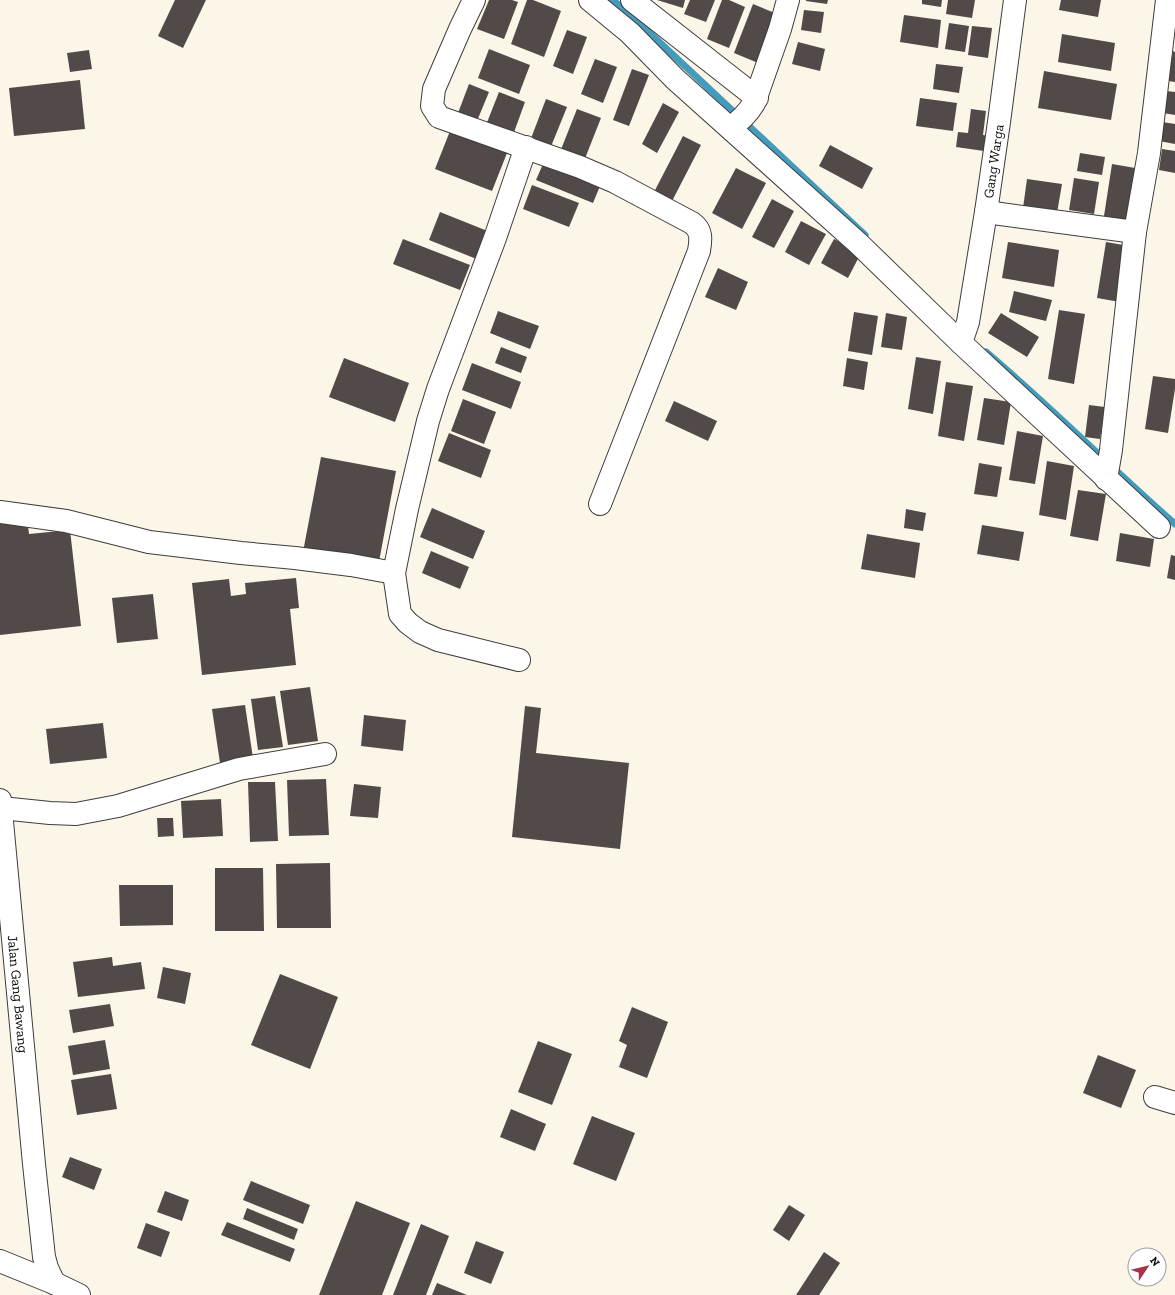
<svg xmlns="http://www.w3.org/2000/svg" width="1175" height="1295" font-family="'Zilla Slab',serif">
	<rect width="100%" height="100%" fill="#fcf6e9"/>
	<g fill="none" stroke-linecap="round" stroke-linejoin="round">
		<g stroke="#449cbc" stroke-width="7">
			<polyline points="612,0 622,7 865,235"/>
			<path d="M 986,352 C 1051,407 1111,468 1175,524"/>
		</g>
	</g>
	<g fill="#514a48">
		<polygon points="175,0 206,0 183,48 158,36"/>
		<polygon points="489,0 512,0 518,2 504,39 477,29"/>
		<polygon points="527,0 533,0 561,11 544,57 511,44"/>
		<polygon points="657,0 685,0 683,8"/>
		<polygon points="690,0 715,0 706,22 684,14"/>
		<polygon points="722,0 729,0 745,7 729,48 707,39"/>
		<polygon points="806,0 828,0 827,4 806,1"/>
		<polygon points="922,0 942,0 941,7 922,4"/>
		<polygon points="948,0 975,0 972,18 946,14"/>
		<polygon points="1061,0 1101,0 1098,17 1059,10"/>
		<polygon points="753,4 782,16 763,65 734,53"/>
		<polygon points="804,10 824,12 821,33 801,30"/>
		<polygon points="904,15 941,20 938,48 900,42"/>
		<polygon points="949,23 969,26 965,52 945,49"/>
		<polygon points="972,26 992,28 988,58 968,55"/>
		<polygon points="567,30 587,37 573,74 553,66"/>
		<polygon points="1062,34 1115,43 1111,71 1058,62"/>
		<polygon points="798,42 825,49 820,71 792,64"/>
		<polygon points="489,49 530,65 519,94 478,78"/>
		<polygon points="89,50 92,69 70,72 67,53"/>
		<polygon points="1173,51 1175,52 1175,82 1168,81"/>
		<polygon points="595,59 617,67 603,103 581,94"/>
		<polygon points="936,64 963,67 959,93 933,89"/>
		<polygon points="632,69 649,75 629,126 613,120"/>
		<polygon points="1044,71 1117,84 1111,120 1038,108"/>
		<polygon points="80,80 85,129 14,136 9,88"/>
		<polygon points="469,84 489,92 477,121 458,113"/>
		<polygon points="1166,91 1175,92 1175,115 1163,113"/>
		<polygon points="499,92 525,102 513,135 486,125"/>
		<polygon points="920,98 957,103 953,131 916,126"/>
		<polygon points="546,99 567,107 550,149 530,141"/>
		<polygon points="663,103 679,112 657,153 642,144"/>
		<polygon points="577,109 601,118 584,161 560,152"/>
		<polygon points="971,109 986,111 983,135 993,137 991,152 956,147 958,132 968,133"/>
		<polygon points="1162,122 1175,124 1175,144 1159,141"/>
		<polygon points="450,131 507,153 492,191 435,169"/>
		<polygon points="683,136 701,145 670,205 652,196"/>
		<polygon points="830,145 873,168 862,189 819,166"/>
		<polygon points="1162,149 1175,151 1175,173 1159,170"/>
		<polygon points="1080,153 1105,157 1102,175 1077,171"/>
		<polygon points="543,164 600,186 593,203 536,180"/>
		<polygon points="1112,164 1141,169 1133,221 1104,216"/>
		<polygon points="736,168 766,183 742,229 712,213"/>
		<polygon points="1074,178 1099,182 1094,214 1069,210"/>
		<polygon points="1027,179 1062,184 1057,213 1023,208"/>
		<polygon points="532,185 579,203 569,227 523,209"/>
		<polygon points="772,199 794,211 774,248 752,237"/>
		<polygon points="440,212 490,232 479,260 429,240"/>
		<polygon points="801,221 826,234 809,265 785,252"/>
		<polygon points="403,239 470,265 460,290 393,264"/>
		<polygon points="834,239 861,253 848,278 821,263"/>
		<polygon points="1008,242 1059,250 1054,287 1002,278"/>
		<polygon points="1106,242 1129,246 1120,302 1097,298"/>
		<polygon points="718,268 748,282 736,310 705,297"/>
		<polygon points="1014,291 1052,300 1046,321 1009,312"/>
		<polygon points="1059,310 1085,314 1074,384 1048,379"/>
		<polygon points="498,311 539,326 530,349 490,333"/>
		<polygon points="854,312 878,316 872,355 848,351"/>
		<polygon points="886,313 907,317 902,350 881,347"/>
		<polygon points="1001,313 1039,337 1027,357 988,333"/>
		<polygon points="501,347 527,357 521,373 495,363"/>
		<polygon points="916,357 941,361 933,414 908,409"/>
		<polygon points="344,358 409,383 395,422 329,397"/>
		<polygon points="847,358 868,362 864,390 843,386"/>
		<polygon points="472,363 521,382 511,409 462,390"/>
		<polygon points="1153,376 1175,379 1175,389 1168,433 1145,429"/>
		<polygon points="946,382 973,386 964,441 938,436"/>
		<polygon points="984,398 1011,402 1004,445 977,440"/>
		<polygon points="463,399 496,412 484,444 451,431"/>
		<polygon points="674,401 717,421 708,441 665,421"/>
		<polygon points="1089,405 1105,407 1100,439 1085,437"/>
		<polygon points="1017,431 1043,436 1035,484 1009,480"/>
		<polygon points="449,433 491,450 481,478 438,461"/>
		<polygon points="321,457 396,471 378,567 303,552"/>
		<polygon points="1047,461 1074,466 1066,520 1039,515"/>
		<polygon points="979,463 1002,467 997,497 974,494"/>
		<polygon points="1078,490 1106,494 1098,541 1070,536"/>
		<polygon points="432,508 485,531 473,559 420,537"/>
		<polygon points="906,509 926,513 923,531 904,528"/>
		<polygon points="27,517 29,534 70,530 81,626 0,635 0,520"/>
		<polygon points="982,525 1024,532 1019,561 977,554"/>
		<polygon points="1120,533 1154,539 1150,567 1116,561"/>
		<polygon points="867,534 920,543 915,578 861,569"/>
		<polygon points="431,551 469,567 460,589 422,573"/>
		<polygon points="1171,555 1175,556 1175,580 1167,578"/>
		<polygon points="296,578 299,608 290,609 296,665 202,675 192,583 229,579 231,596 246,594 245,583"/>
		<polygon points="153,594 158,639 117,643 112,598"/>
		<polygon points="310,687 318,741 288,745 280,691"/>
		<polygon points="275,696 283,747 258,750 251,699"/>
		<polygon points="245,705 253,758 220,763 212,709"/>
		<polygon points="525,706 541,708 536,753 629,763 620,849 512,837"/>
		<polygon points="364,715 406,720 403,751 361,746"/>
		<polygon points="103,723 107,758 50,764 46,729"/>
		<polygon points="326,779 329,835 289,836 287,780"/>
		<polygon points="248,782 275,782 278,841 250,842"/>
		<polygon points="354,784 381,787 378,818 350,816"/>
		<polygon points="221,799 223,836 183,838 181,801"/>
		<polygon points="157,818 173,818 174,836 158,837"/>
		<polygon points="330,863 331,928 277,928 276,864"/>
		<polygon points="215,868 263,868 264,931 215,931"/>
		<polygon points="119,885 173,885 173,925 120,926"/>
		<polygon points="112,957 113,966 141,962 145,989 78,997 73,962"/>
		<polygon points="163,967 191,973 185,1004 157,998"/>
		<polygon points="280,974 338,997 310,1069 251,1045"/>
		<polygon points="110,1004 114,1026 73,1033 69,1010"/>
		<polygon points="632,1007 668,1022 647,1078 619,1067 627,1045 619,1041"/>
		<polygon points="105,1040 110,1069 73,1075 68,1046"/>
		<polygon points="538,1041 572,1054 552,1105 518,1092"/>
		<polygon points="1098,1055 1136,1070 1121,1108 1083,1093"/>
		<polygon points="111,1074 117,1109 77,1115 71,1080"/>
		<polygon points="511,1109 546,1124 535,1151 500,1137"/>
		<polygon points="592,1116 635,1133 616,1181 573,1164"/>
		<polygon points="70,1157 102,1169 94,1190 62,1177"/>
		<polygon points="251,1181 310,1205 303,1224 243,1200"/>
		<polygon points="165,1191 189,1200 182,1221 157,1212"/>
		<polygon points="356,1201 410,1223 382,1295 319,1295"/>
		<polygon points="789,1205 805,1215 789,1241 773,1230"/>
		<polygon points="247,1208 298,1229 294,1240 243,1219"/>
		<polygon points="227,1222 295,1249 290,1262 221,1235"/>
		<polygon points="146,1223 170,1232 161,1257 137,1248"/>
		<polygon points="421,1224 449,1236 426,1295 393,1295"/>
		<polygon points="476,1241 504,1252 491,1284 464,1273"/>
		<polygon points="824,1252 840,1263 819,1295 796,1295"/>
		<polygon points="437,1283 467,1295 432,1295"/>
	</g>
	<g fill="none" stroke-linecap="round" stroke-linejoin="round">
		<defs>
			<g id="minor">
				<path d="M 474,0 L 460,29 L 434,89 L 432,106 L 439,117 L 580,167 L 615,182 L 692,223 C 702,230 701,239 699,251 L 600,504"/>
				<polyline points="590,0 630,33 675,79 859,244 961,343 1159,527"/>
				<polyline points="632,0 757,98"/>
				<path d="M 730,128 C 740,121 748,113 754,103 L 780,29 L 788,0"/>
				<polyline points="986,212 1135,232"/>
				<path id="s1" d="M 961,343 L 968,322 L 970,310 L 986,212 L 999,122 L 1015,0"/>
				<polyline points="1106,479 1111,450 1135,232 1149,153 1167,0"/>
				<polyline points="0,512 66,521 149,542 241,553 295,558 351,565 394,573"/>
				<polyline points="519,660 438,640 420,632 408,623 400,614 394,573 407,509 428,421 438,389 495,238 526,147"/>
				<path id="s2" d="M 0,800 L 34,1164 L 44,1257 L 47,1268 L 54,1283"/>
				<polyline points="1,808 50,813 76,814 118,806 239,769 325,754"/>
				<polyline points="1155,1097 1175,1103"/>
				<polyline points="0,1261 54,1283 79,1295"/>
			</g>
		</defs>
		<use href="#minor" stroke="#3d3d3d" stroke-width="24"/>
		<use href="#minor" stroke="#fff" stroke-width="22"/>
	</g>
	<g text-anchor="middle" stroke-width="4" stroke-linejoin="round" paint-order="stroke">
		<g font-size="14" fill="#0a0a0a" stroke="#fff">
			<text dy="5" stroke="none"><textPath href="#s1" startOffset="185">Gang Warga</textPath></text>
			<text dy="5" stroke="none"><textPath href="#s2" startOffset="195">Jalan Gang Bawang</textPath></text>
		</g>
	</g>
	<g transform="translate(1147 1267) rotate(55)"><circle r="19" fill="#ffffff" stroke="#9d9d9d"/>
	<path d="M0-3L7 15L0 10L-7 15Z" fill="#a83449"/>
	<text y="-6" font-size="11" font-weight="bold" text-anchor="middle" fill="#0a0a0a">N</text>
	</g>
</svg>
